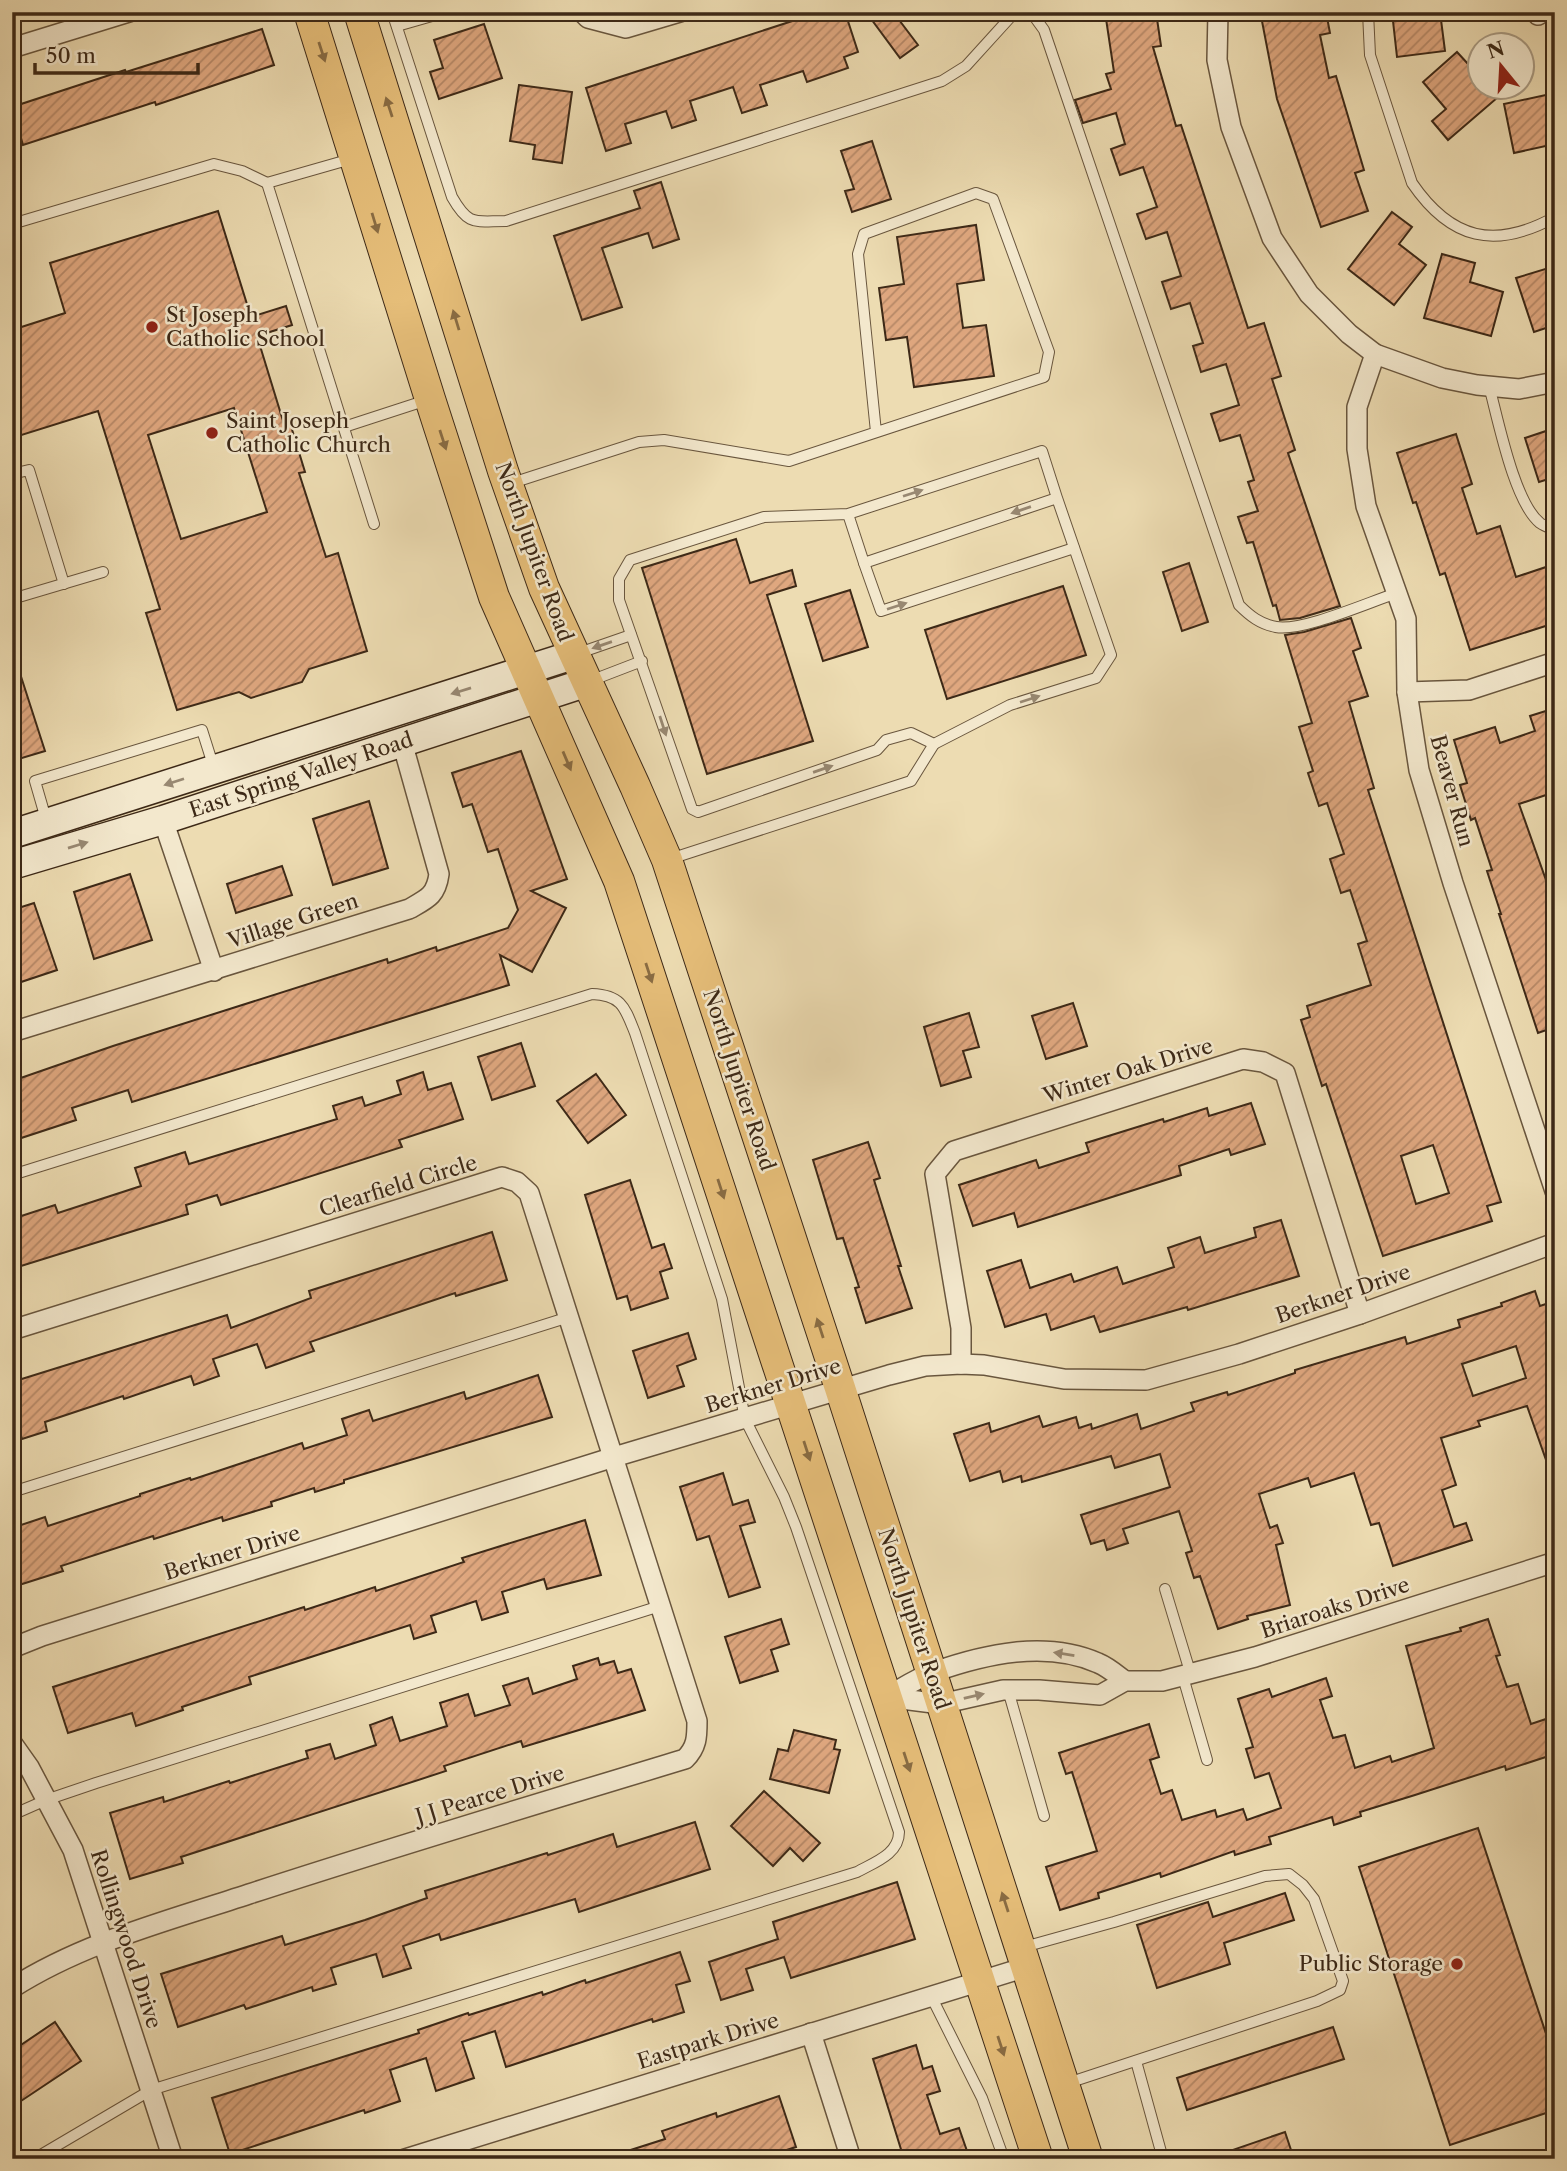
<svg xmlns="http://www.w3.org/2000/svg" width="1567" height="2171" font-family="'Libre Caslon Text',serif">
	<defs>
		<pattern id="building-hatch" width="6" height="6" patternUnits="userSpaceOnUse" patternTransform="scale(1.75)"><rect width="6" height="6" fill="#dfa77f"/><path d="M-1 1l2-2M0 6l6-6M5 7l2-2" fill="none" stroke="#b68867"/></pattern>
	</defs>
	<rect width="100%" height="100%" fill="#eddcb2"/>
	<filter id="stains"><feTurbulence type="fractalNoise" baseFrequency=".00286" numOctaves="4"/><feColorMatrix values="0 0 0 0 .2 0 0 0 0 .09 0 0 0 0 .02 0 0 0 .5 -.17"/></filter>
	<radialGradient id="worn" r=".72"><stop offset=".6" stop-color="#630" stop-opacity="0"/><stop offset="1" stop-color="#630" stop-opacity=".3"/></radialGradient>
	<g fill="url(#building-hatch)" stroke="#3d2917" stroke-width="2" fill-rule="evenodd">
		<polygon points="820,12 845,12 858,52 844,57 848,68 807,82 803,71 760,85 767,105 742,113 733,87 690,101 696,120 672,128 666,111 625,124 631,143 606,151 586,88"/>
		<polygon points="866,12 893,12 918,45 900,58"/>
		<polygon points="1105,12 1156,12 1161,46 1153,47 1176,126 1181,125 1248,328 1264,323 1281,376 1272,379 1295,450 1288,453 1340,606 1300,618 1280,620 1276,605 1273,606 1253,542 1247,543 1238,517 1258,511 1248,482 1254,480 1240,435 1220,441 1211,414 1239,405 1226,364 1201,372 1193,346 1203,343 1190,303 1171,309 1162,282 1181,276 1167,232 1146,239 1137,214 1157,207 1143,167 1120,175 1111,149 1125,144 1116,113 1083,123 1075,100 1111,89 1106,74 1114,72"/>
		<polygon points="1282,12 1326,12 1330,33 1320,35 1329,78 1336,76 1364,170 1355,173 1368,211 1321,227 1277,99 1261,16"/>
		<polygon points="1392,12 1440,12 1445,51 1397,57"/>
		<polygon points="484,24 502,78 439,99 430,72 443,68 434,40"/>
		<polygon points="262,29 274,65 156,105 155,102 23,145 12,107 125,70 126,72"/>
		<polygon points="1457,52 1480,77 1480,88 1488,88 1497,98 1448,140 1432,121 1446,109 1423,82"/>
		<polygon points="519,85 572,92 562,163 533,159 535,145 510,141"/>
		<polygon points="1555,93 1555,144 1514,153 1504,104"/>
		<polygon points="872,141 891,199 852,212 845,191 854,189 841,151"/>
		<polygon points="661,182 679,239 653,248 648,233 602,248 622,307 582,320 554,236 640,208 634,191"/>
		<path d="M 218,211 L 251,317 L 286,306 L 292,325 L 257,336 L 284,424 L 290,423 L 305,472 L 299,473 L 326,557 L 338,553 L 367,651 L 309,669 L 302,682 L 251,698 L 239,692 L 177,710 L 146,613 L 160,609 L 98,411 L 12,438 L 12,330 L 65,313 L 50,263 ZM 234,408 L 267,512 L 181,539 L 148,435 Z"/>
		<polygon points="1392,212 1412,227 1399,244 1426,265 1394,305 1348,269"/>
		<polygon points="976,225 984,280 957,284 963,328 986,325 994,376 914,387 907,337 886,340 879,288 904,284 897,237"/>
		<polygon points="1442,254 1475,263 1470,282 1503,292 1491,336 1424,318"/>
		<polygon points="1555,266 1555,325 1534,332 1516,278"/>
		<polygon points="1555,428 1555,477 1539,482 1525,438"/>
		<polygon points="1456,434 1472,484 1462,488 1477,534 1500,526 1516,577 1555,564 1555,623 1470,650 1445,573 1440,575 1416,502 1413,503 1397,453"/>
		<polygon points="736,539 750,583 792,570 796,586 767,595 813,741 707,774 642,568"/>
		<polygon points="1189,563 1208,622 1182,631 1163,572"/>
		<polygon points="1063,586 1086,655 947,699 925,630"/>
		<polygon points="850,590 868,647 823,661 805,604"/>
		<path d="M 1351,618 L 1361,648 L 1353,651 L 1368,696 L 1349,702 L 1374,788 L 1368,790 L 1501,1202 L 1487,1206 L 1492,1221 L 1383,1256 L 1326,1084 L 1322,1086 L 1301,1020 L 1310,1017 L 1307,1006 L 1371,985 L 1358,944 L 1367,941 L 1350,890 L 1341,893 L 1330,859 L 1344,854 L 1327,803 L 1319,806 L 1308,773 L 1313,771 L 1299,727 L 1312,723 L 1285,635 L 1304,632 ZM 1433,1145 L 1449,1193 L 1416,1204 L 1401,1156 Z"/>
		<polygon points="12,661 16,661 45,751 12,761"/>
		<polygon points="1555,708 1555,792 1519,804 1552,897 1555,896 1555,1027 1538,1033 1499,914 1501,914 1487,871 1492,870 1475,818 1471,820 1460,785 1467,783 1454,740 1495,727 1500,743 1535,731 1530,716"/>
		<polygon points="521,751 567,879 531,891 566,908 532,972 500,955 509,985 132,1102 128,1090 72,1108 76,1120 12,1141 12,1081 113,1046 387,959 388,963 436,947 437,951 508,928 518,910 498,849 488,852 472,804 463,807 452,773"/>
		<polygon points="369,801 388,868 333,885 313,819"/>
		<polygon points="282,866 292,895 236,913 227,884"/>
		<polygon points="130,874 152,940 94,959 74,892"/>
		<polygon points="34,903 57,970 12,985 12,910"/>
		<polygon points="1073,1003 1087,1046 1046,1059 1032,1016"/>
		<polygon points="969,1013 979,1047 963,1051 971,1077 941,1086 924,1027"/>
		<polygon points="521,1043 535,1086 492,1100 478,1057"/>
		<polygon points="423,1072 428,1090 451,1083 463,1119 399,1140 402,1147 221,1205 217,1195 186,1205 188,1214 21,1266 12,1239 12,1219 55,1205 58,1213 141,1186 135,1168 185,1152 189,1164 337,1119 333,1106 362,1097 365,1106 401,1094 397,1081"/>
		<polygon points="596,1074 626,1115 588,1143 557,1101"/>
		<polygon points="1251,1103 1265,1144 1231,1155 1229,1149 1179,1166 1181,1175 1018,1227 1014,1213 973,1226 959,1185 1036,1160 1039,1168 1089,1152 1086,1143 1163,1119 1164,1122 1207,1108 1209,1116"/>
		<polygon points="868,1142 880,1178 874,1180 901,1266 898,1266 912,1308 866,1323 855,1288 859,1287 843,1238 837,1239 813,1160"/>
		<polygon points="630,1180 652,1248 664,1244 672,1268 660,1272 668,1298 631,1310 627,1296 617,1299 585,1195"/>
		<polygon points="1281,1220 1299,1276 1188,1310 1187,1307 1100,1332 1094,1316 1051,1330 1046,1314 1005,1327 987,1271 1021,1260 1030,1288 1071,1274 1074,1282 1117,1267 1123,1284 1174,1267 1168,1248 1200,1237 1205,1253 1256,1237 1254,1228"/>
		<polygon points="492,1232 507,1280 456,1296 455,1293 310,1342 314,1351 266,1368 257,1344 213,1359 219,1376 194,1385 191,1376 124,1399 123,1396 45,1422 47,1431 22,1439 17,1425 12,1427 12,1382 227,1315 231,1328 311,1298 309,1291"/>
		<path d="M 1535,1291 L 1540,1306 L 1555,1301 L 1555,1473 L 1551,1474 L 1527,1406 L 1478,1421 L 1480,1426 L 1441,1438 L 1456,1485 L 1442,1490 L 1454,1527 L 1466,1523 L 1472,1540 L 1393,1566 L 1379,1523 L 1371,1525 L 1354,1473 L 1311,1487 L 1308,1478 L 1259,1494 L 1270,1528 L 1277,1525 L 1283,1543 L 1276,1545 L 1290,1605 L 1247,1616 L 1248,1619 L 1218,1629 L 1200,1576 L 1194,1578 L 1186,1553 L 1192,1551 L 1179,1511 L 1123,1529 L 1128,1543 L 1107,1550 L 1104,1540 L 1091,1544 L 1081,1515 L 1170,1487 L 1160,1454 L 1115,1468 L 1111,1456 L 1022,1482 L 1021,1476 L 1003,1482 L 1000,1471 L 970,1481 L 954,1434 L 989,1423 L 991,1432 L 1039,1416 L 1043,1427 L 1076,1417 L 1079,1428 L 1091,1424 L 1092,1429 L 1137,1414 L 1141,1429 L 1194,1411 L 1191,1403 L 1227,1392 L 1228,1395 L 1295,1373 L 1295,1370 L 1405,1337 L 1407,1344 L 1460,1327 L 1458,1320 L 1502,1306 L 1501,1303 ZM 1516,1346 L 1526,1378 L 1473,1396 L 1462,1364 Z"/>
		<polygon points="688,1333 696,1359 677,1366 684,1386 648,1398 633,1351"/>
		<polygon points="538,1375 552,1417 344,1480 344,1483 315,1492 314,1488 271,1502 272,1506 223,1521 222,1517 154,1539 153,1536 61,1566 63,1571 16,1586 12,1574 12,1528 45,1517 48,1526 140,1496 140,1494 190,1478 191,1480 302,1443 304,1449 347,1435 342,1419 369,1410 373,1421 464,1392 466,1399"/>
		<polygon points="723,1473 733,1505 748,1500 755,1522 740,1526 760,1587 729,1597 709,1536 697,1540 680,1487"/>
		<polygon points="585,1520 601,1575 547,1589 544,1579 502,1592 508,1612 482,1620 476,1601 431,1616 436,1632 414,1639 410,1625 249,1677 251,1684 182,1707 183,1710 136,1726 132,1713 68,1733 53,1687 304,1607 305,1610 375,1587 376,1591 464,1562 462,1558"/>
		<polygon points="781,1619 789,1644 771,1650 778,1671 740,1683 725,1637"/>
		<polygon points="1488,1619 1500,1655 1496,1656 1507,1687 1518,1684 1531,1724 1555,1716 1555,1754 1506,1770 1505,1766 1415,1795 1360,1812 1361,1816 1334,1825 1332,1817 1269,1837 1271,1844 1235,1855 1234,1851 1161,1877 1160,1873 1098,1893 1099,1898 1060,1910 1046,1867 1097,1851 1072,1772 1066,1774 1059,1753 1149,1724 1159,1757 1150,1760 1161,1794 1172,1790 1182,1820 1215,1810 1217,1817 1243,1809 1247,1820 1281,1808 1269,1773 1255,1778 1246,1749 1253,1747 1238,1699 1269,1689 1272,1697 1326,1678 1332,1696 1320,1700 1333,1738 1345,1735 1355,1768 1390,1756 1392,1762 1434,1748 1406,1646 1461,1631 1460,1628"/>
		<polygon points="598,1658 600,1665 614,1661 618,1673 631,1669 645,1710 523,1747 521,1741 444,1766 446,1771 181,1857 183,1863 130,1879 110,1813 163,1797 164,1802 229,1781 230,1783 308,1758 306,1751 330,1744 335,1759 376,1745 370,1725 392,1717 400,1741 447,1726 440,1703 468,1694 475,1716 510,1705 503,1686 528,1678 533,1694 577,1679 573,1666"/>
		<polygon points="794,1730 836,1740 834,1749 840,1750 829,1793 770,1779 778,1749 788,1751"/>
		<polygon points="764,1791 820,1843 803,1861 790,1848 773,1866 731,1826"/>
		<polygon points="695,1822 710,1869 579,1912 575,1899 441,1940 439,1934 403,1946 411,1968 383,1977 376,1954 331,1968 336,1984 313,1991 312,1987 246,2009 244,2005 178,2027 161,1974 282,1936 285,1945 365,1920 427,1898 425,1891 547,1853 548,1855 613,1834 617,1847"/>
		<polygon points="1478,1828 1555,2061 1555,2110 1450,2145 1359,1867"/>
		<polygon points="897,1882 915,1939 791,1978 784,1957 746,1969 753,1990 721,2000 709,1962 778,1939 773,1922"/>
		<polygon points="1285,1893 1294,1920 1224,1943 1230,1964 1157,1988 1137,1925 1208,1902 1213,1917"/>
		<polygon points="680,1952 690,1981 676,1985 684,2012 653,2022 652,2019 506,2067 495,2031 462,2042 474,2078 436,2091 426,2058 390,2070 400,2101 365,2113 364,2110 230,2154 212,2098 419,2033 418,2030 468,2013 469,2015 542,1992 543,1995 585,1980 586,1983"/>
		<polygon points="55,2022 81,2061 12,2107 12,2051"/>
		<polygon points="1333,2027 1344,2059 1187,2110 1177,2078"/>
		<polygon points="916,2045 923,2069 932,2066 940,2091 927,2095 940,2134 959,2128 968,2154 954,2159 904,2159 873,2059"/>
		<polygon points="779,2096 796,2147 758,2159 616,2159 615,2155 665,2139 662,2131 716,2113 717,2117"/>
		<polygon points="1285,2132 1294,2159 1216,2159 1215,2156"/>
	</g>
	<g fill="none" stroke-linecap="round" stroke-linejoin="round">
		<defs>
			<g id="lane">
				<path d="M 392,12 L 452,197 C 469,227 475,221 506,221 L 942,81 L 966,66 L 1015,12"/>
				<path d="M 1031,12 L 1044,30 L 1239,605 C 1250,616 1260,624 1276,627 C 1302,632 1369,602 1397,593"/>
				<path d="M 1368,12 L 1370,55 L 1412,183 C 1451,240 1495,250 1555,217"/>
				<polyline points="397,26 446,12"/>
				<polyline points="351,159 267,183 374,524"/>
				<polyline points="12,224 214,164 242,171 267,183"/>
				<path d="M 1489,386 C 1498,419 1514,502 1540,523 C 1544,526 1550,528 1555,530"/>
				<polyline points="344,427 427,400"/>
				<polyline points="12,474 29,470 64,584"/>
				<polyline points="512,483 639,442 664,440 789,461 1044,377 1049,352 993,199 976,193 864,234 858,254 876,432"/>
				<polyline points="848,514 864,563 1057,498 1111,655 1096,678 1010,705 934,744 911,733 886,740 877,750 698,812 692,809 619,600 619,579 630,560 764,517 848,514 1042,451 1057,498"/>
				<polyline points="864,563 881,611 1074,548"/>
				<polyline points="12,599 103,572"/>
				<polyline points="579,653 631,635"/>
				<polyline points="590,681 642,661"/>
				<polyline points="46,819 35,781 202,730 214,768"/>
				<polyline points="670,859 911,781 934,744"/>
				<path d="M 12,1175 L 592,994 C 622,995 625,1008 635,1033 L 722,1299 L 745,1419 L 784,1497 L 796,1527 L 899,1832 C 899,1854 875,1862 857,1872 L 151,2090 L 34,2159"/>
				<polyline points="12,1492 569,1317"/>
				<polyline points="1165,1589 1191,1675"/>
				<polyline points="1183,1677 1207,1760"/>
				<polyline points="1008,1690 1044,1816"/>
				<polyline points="12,1815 46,1800 96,1783 660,1606"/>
				<polyline points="1024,1947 1114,1922 1265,1876 1289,1874 1303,1885 1314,1899 1343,1981 1340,1990 1317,2001 1068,2083"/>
				<polyline points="931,1996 982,2098 1004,2159"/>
				<polyline points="1136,2061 1163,2159"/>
			</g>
			<g id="street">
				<polyline points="582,12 588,18 626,28 680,12"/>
				<polyline points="1218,12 1217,60 1231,127 1272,238 1309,294 1349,334 1375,354 1442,378 1477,385 1519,389 1555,382"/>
				<polyline points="1538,15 1543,12"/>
				<polyline points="12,48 129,12"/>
				<polyline points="1375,354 1357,407 1357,449 1366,506 1406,619 1407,692 1419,770 1453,883 1555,1191"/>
				<polyline points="1407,692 1469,690 1555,662"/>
				<polyline points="163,820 214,971"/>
				<path d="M 12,1032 L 409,909 C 427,899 436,896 439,874 L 402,742"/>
				<path d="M 12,1330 L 502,1177 L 517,1182 L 529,1193 L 697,1721 C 697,1737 697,1747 685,1759 C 540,1803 393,1847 249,1894 C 168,1921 84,1942 12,1988"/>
				<polyline points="961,1364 961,1328 935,1174 954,1151 1243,1059 1263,1062 1285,1073 1360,1314"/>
				<polyline points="12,1648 42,1636 614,1457 889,1375 925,1366 961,1364 984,1365 1064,1379 1146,1380 1239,1354 1360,1314 1555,1243"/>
				<polyline points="886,1697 941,1704 1003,1690 1039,1690 1100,1695 1125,1681 1162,1681 1255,1657 1555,1562"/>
				<path d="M 886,1697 C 901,1689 917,1678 934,1672 C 985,1654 1046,1640 1098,1663 C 1108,1667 1117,1675 1125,1681"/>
				<polyline points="12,1743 29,1767 73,1850 173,2159"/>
				<polyline points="811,2033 851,2159"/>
				<polyline points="405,2159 1026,1967"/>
			</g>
			<g id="secondary">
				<polyline points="12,834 573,655"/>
				<polyline points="12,865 163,820 588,682"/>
			</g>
			<g id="primary">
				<polyline points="309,12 430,399 494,597 619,881 1038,2159"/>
				<polyline points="359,12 503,471 544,588 635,786 667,860 840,1388 1088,2159"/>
			</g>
		</defs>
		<use href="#lane" stroke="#69563e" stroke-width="12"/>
		<use href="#street" stroke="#69563e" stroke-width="22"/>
		<use href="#secondary" stroke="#3d2917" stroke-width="31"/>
		<use href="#primary" stroke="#3d2917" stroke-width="32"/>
		<use href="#lane" stroke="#f3e8cd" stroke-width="10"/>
		<use href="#street" stroke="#f3e8cd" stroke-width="19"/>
		<use href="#secondary" stroke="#f3e8cd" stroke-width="28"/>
		<use href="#primary" stroke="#e6be79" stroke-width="30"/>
	</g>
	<defs><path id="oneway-solid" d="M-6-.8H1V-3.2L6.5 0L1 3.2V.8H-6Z" transform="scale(1.75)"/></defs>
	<g fill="#896c43">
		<use href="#oneway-solid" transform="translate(322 52) rotate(72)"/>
		<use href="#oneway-solid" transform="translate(389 107) rotate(-108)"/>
		<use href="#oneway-solid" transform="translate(375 223) rotate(73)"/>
		<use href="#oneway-solid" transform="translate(456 320) rotate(-107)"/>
		<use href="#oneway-solid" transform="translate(443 440) rotate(72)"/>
		<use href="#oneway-solid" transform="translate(567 761) rotate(67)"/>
		<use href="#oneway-solid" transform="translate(649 973) rotate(72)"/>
		<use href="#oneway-solid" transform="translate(721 1189) rotate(72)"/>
		<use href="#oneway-solid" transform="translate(820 1328) rotate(-108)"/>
		<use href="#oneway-solid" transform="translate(807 1451) rotate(72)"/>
		<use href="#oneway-solid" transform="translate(907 1762) rotate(72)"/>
		<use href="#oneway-solid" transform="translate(1005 1902) rotate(-108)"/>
		<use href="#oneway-solid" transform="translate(1001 2046) rotate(72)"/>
	</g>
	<g fill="#988872">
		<use href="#oneway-solid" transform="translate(913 493) rotate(-18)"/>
		<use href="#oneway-solid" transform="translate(1021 510) rotate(161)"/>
		<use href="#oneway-solid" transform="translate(897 606) rotate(-18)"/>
		<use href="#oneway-solid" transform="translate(602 645) rotate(161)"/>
		<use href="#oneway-solid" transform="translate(461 691) rotate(163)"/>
		<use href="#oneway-solid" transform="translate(1030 699) rotate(-18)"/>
		<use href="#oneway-solid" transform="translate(663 726) rotate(72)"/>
		<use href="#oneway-solid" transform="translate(823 769) rotate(-19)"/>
		<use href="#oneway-solid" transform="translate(174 782) rotate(162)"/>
		<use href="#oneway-solid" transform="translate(78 845) rotate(-17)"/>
		<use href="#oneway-solid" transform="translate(1064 1654) rotate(-171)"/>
		<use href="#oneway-solid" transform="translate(974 1696) rotate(-13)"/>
	</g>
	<g fill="#8f2418" stroke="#f3e8cd" stroke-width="2.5">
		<circle cx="152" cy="327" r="7"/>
		<circle cx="212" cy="433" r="7"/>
		<circle cx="1457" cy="1964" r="7"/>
	</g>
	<g text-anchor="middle" stroke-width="5" stroke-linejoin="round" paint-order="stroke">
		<g font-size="21" fill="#3d2917" stroke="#f3e8cd" text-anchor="start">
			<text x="166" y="322">St Joseph<tspan x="166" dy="24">Catholic School</tspan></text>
			<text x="226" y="428">Saint Joseph<tspan x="226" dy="24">Catholic Church</tspan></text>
			<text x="1443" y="1971" text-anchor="end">Public Storage</text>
		</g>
		<g font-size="21" fill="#3d2917" stroke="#f3e8cd">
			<text transform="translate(534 552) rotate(70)" y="7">North Jupiter Road</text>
			<text transform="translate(301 775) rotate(-18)" y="7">East Spring Valley Road</text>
			<text transform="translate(1452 791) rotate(75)" y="7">Beaver Run</text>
			<text transform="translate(293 921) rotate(-18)" y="7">Village Green</text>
			<text transform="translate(1128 1071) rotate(-17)" y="7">Winter Oak Drive</text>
			<text transform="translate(739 1080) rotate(72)" y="7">North Jupiter Road</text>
			<text transform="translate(398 1186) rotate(-17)" y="7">Clearfield Circle</text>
			<text transform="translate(1343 1294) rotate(-19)" y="7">Berkner Drive</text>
			<text transform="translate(773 1386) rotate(-17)" y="7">Berkner Drive</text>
			<text transform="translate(232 1553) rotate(-17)" y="7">Berkner Drive</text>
			<text transform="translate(1335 1608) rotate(-18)" y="7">Briaroaks Drive</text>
			<text transform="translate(914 1619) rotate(72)" y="7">North Jupiter Road</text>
			<text transform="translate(490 1795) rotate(-17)" y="7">J J Pearce Drive</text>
			<text transform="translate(126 1939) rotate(72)" y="7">Rollingwood Drive</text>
			<text transform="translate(708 2041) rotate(-17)" y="7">Eastpark Drive</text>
		</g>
	</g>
	<rect width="1567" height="2171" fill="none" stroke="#eddcb2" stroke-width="42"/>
	<rect x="14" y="14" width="1539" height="2143" fill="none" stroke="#3d2917" stroke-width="3.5"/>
	<rect x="21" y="21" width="1525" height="2129" fill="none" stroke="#3d2917" stroke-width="2"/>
	<g transform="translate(1501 66) rotate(342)"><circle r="33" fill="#f3e8cd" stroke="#aa9c84" stroke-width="2"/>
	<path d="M0-5L12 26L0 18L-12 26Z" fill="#8f2418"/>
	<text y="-10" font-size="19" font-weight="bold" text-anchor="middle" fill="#3d2917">N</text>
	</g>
	<path d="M35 63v10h163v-10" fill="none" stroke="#3d2917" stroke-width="3.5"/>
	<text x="46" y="63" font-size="21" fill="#3d2917" stroke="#f3e8cd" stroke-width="5" paint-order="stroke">50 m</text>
	<rect width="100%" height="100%" filter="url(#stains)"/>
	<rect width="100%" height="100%" fill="url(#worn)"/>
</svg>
